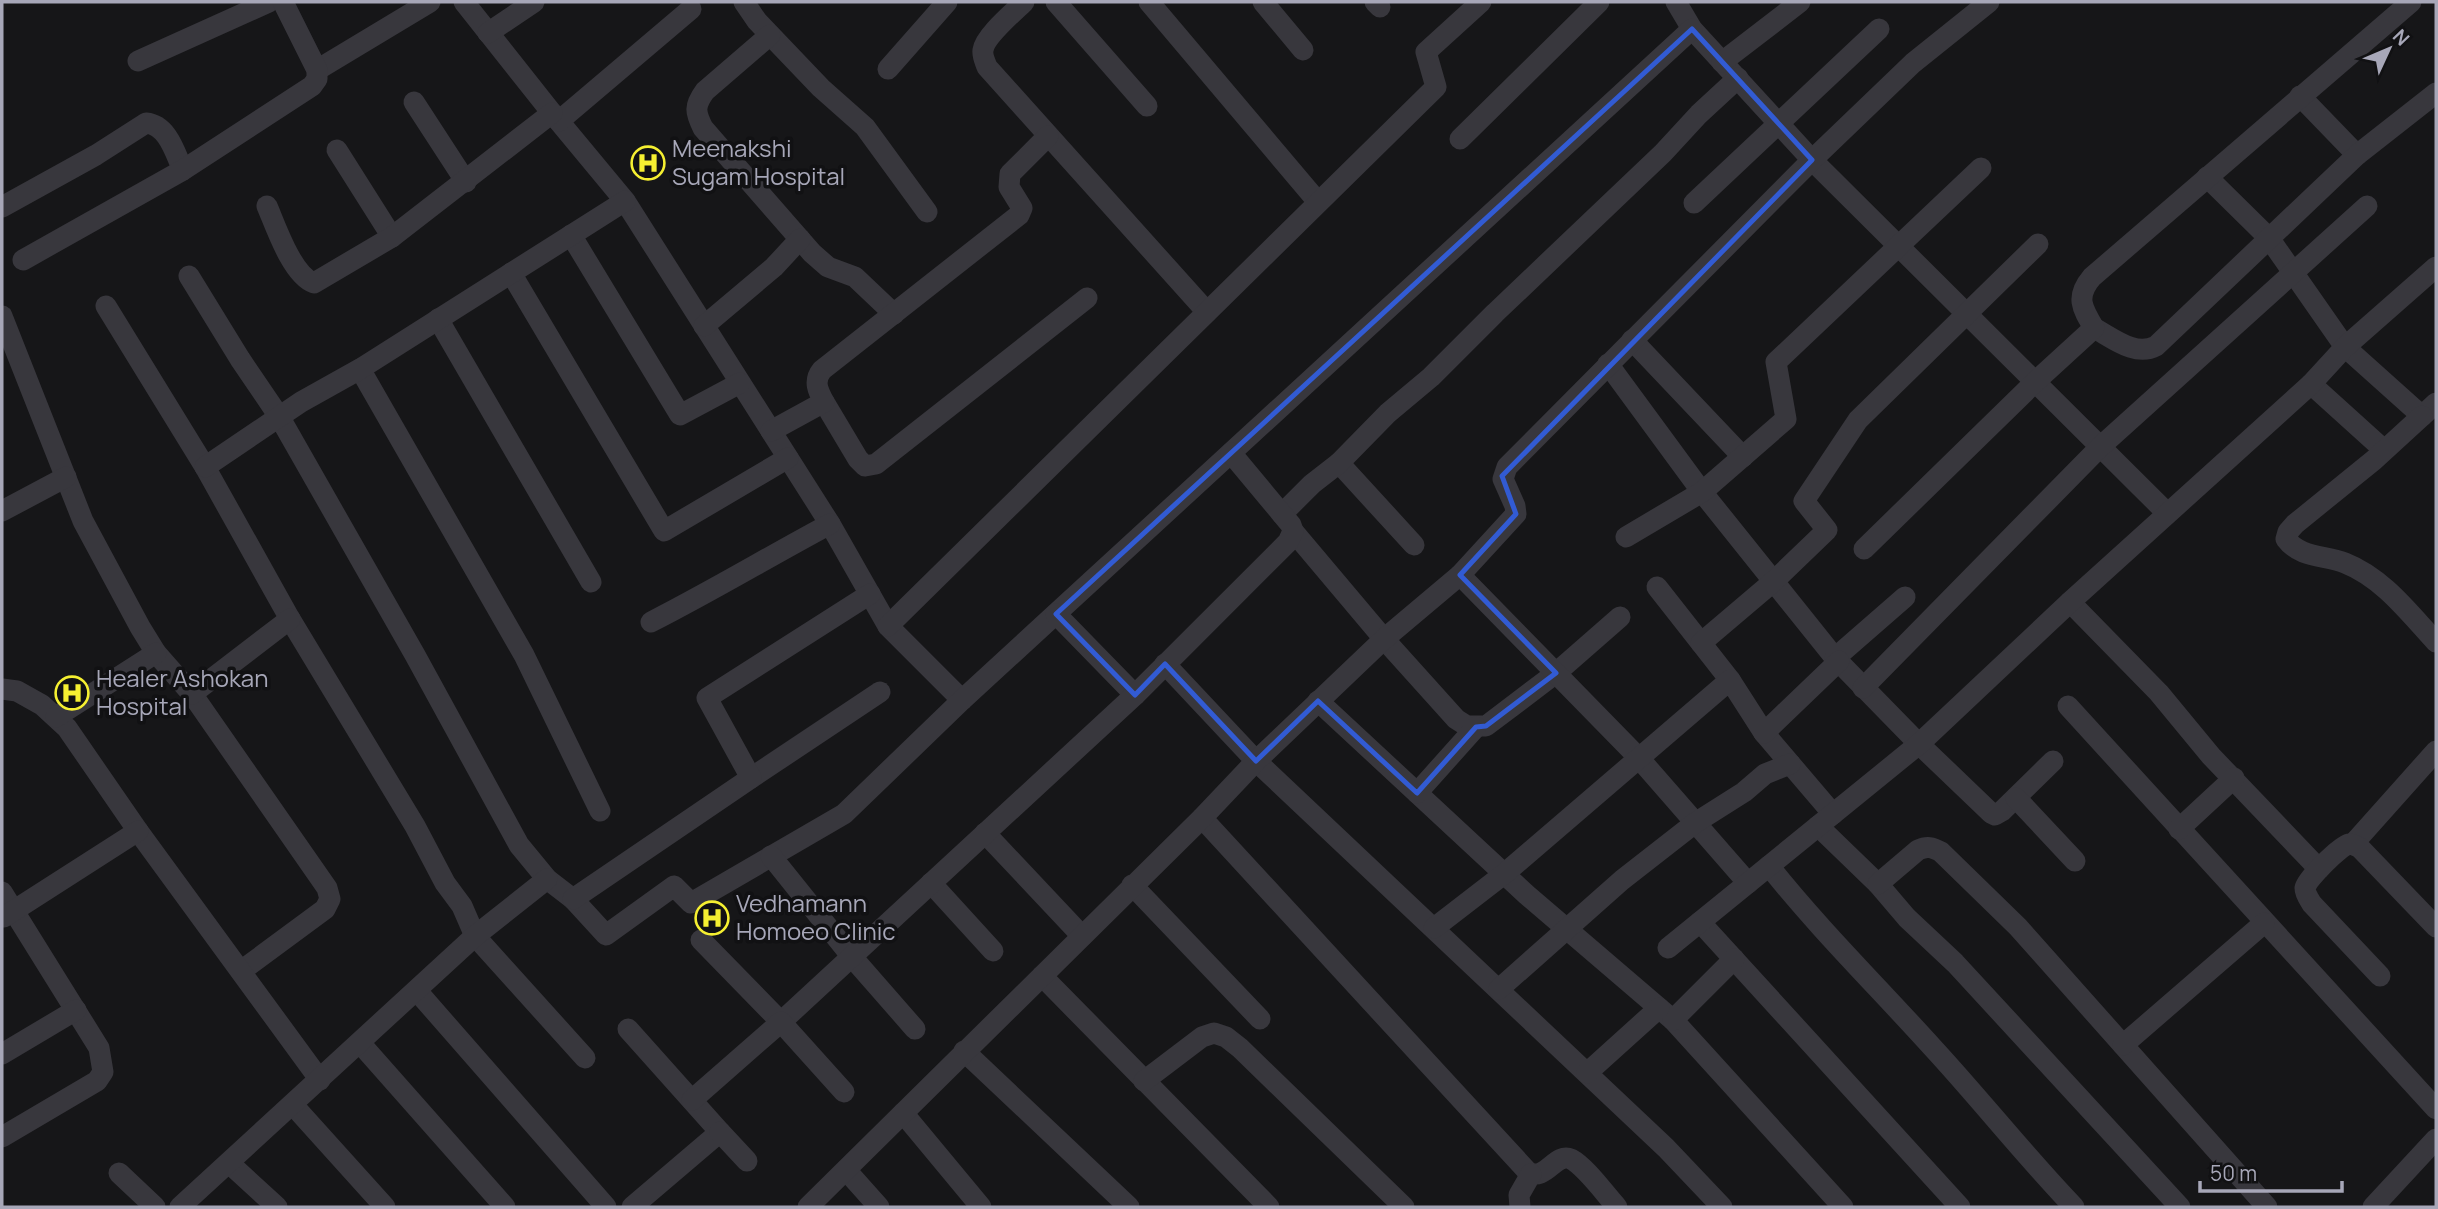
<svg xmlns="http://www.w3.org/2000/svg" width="2438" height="1209" font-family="Manrope,sans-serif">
	<rect width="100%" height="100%" fill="#161618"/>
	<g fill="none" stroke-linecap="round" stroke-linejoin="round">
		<g stroke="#38373d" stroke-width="21">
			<polyline points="464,2 552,113 625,201 830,524 888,626 962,700"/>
			<polyline points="744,2 757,21 821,88 865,127 927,212"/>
			<path d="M 1024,2 C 1014,12 985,36 983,50 C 982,56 985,61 987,67 L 1207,312"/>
			<polyline points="1056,2 1147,106"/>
			<polyline points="1149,2 1318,202"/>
			<polyline points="1263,2 1303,50"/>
			<polyline points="1375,2 1380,7"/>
			<polyline points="1676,2 1692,29 1812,160 2167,513"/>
			<polyline points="488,33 534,2"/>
			<path d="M 770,35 L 705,91 C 694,106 695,112 703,128 L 812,253 L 828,267 L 855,277 L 894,314"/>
			<polyline points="138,61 269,2"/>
			<polyline points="1722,62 1800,2"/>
			<polyline points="888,69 947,2"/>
			<polyline points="317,70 430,2"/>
			<polyline points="2300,96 2357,155"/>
			<polyline points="414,102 466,182"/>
			<polyline points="559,121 691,9"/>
			<polyline points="1460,139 1599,2"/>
			<polyline points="337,150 392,237"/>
			<polyline points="2207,177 2269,238 2345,347 2422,416 2436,403"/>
			<polyline points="1694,203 1879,29"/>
			<path d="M 267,206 C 276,227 292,275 314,283 L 392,237 L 552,113"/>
			<path d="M 2,207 L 96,155 L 146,123 C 168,125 175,153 183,170"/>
			<polyline points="571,235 680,415 740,383"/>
			<polyline points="23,260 183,170 312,86 317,79 317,70 283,2"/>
			<polyline points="511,273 664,531 788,458"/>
			<polyline points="189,276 240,359 280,418 415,655 519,845 547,879 573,899 606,935 674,886 691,903 844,814 962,700 1692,29"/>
			<polyline points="106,306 205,467 290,619 415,826 445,883 462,906 475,936 585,1058"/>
			<polyline points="2,316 83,521 140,627 156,653 192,694 327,888 330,899 325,909 241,971"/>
			<polyline points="438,319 591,582"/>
			<polyline points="704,326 774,267 800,239"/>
			<path d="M 2094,328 C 2113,338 2135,357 2156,346 L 2357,155 L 2436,93"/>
			<polyline points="1632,340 1743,457"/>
			<polyline points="1608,364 1702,492 1835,658 1919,744 1991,813 1995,815 2002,811 2053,761"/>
			<polyline points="360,369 524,655 600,811"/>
			<polyline points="2311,384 2384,450"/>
			<polyline points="824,402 858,459 865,466 876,464 1087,298"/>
			<path d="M 2422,416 L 2374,460 L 2295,524 L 2288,532 L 2286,539 C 2300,558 2325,555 2345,563 C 2383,578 2409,613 2436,642"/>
			<path d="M 771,431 L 824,402 C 818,391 813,381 822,370 L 1019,215 L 1022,208 L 1009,187 L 1010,174 L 1048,136"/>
			<polyline points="1339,463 1414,545"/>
			<polyline points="205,467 301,402 360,369 625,201"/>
			<polyline points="2,511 66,477"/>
			<polyline points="1282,514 1312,484 1339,463 1388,413 1431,377 1495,313 1663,153 1699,114 1738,78"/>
			<polyline points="1293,531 1384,639 1456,719 1467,726 1486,726 1556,673 1620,617"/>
			<polyline points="1626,537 1702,492 1786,419 1776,362 1981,168"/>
			<path d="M 1864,549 L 2035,382 L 2094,328 C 2082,308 2075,297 2092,277 L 2411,2"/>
			<polyline points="1460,575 1638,757 1748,883"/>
			<polyline points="1657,587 1701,643"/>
			<polyline points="2070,602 2159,693 2211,756 2319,869"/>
			<polyline points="1056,614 1135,695"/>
			<path d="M 651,622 C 712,591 770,556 830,524"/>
			<polyline points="888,626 1436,87 1426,52 1481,2"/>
			<polyline points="1835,658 1905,597"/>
			<polyline points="1165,664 1256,761 1666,1148 1722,1207"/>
			<polyline points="1730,680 1701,643 1774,581 1827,530 1804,501 1858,420 2038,244"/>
			<polyline points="1863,688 2100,447 2367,206"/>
			<polyline points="2,689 17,691 42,705 67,728 138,831 320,1080"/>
			<polyline points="192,694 290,619"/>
			<polyline points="1318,701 1527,895 1673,1020 1843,1207"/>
			<polyline points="2068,706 2436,1109"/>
			<polyline points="56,717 156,653"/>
			<polyline points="1764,733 1833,814"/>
			<polyline points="751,778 880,692"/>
			<polyline points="1417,793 1476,727"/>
			<polyline points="2016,798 2075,861"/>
			<path d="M 1202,818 L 1528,1172 C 1546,1182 1555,1152 1571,1159 C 1586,1167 1605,1194 1617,1207"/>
			<polyline points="1818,826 1878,884 1907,918 1955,963 2180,1207"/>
			<polyline points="2179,829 2234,778"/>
			<polyline points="985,833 1082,936"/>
			<polyline points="2353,844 2436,751"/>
			<polyline points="771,856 852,957 915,1029"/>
			<path d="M 1769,866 C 1820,930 1878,987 1933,1048 C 1981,1100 2025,1156 2074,1207"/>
			<polyline points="931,883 993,951"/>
			<path d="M 1878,884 L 1918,850 C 1927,846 1932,847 1941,852 L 2018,927 L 2267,1207"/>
			<polyline points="1132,885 1260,1019"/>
			<polyline points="2,892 99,1048 103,1072 97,1081 2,1137"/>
			<polyline points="573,899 751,778 707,698 870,594"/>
			<polyline points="4,917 138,831"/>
			<polyline points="1700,922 1960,1207"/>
			<polyline points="1434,928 1504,874 1730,680 1764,733 1839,661"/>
			<polyline points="701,940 781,1022 1135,695 1288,542 1293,531 1291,525 1231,453"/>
			<polyline points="1668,948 1919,744 2070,602 2311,384 2345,347 2436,267"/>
			<polyline points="1042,976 1269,1207"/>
			<path d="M 2380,976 L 2312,904 C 2309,899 2305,894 2305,888 C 2306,880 2340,846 2349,844 C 2353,844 2356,846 2360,848 L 2436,927"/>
			<polyline points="1499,989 1622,880 1695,823 1744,792 1765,774 1790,764"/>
			<polyline points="417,991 606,1207"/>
			<polyline points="1673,1020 1734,959"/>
			<polyline points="628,1029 720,1132 632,1207"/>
			<polyline points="360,1043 505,1207"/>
			<polyline points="2123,1045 2264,923"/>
			<polyline points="964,1051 1129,1207"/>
			<polyline points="2,1054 76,1010"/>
			<polyline points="1587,1073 1659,1008"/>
			<polyline points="1144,1081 1202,1037 1214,1033 1226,1037 1240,1048 1404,1207"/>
			<polyline points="692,1100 781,1022 844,1092"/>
			<polyline points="293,1105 385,1207"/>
			<polyline points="903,1113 981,1207"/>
			<polyline points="720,1132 747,1161"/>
			<polyline points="229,1163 277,1207"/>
			<polyline points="846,1170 879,1207"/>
			<polyline points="119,1173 155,1207"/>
			<polyline points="180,1207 475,936 547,879"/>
			<polyline points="808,1207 1202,818 1256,761 1384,639 1460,575 1516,514 1515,506 1503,479 1507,467 1812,160 1913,63 1989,2"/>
			<polyline points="1520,1207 1519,1195 1531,1174"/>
			<polyline points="2373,1207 2436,1139"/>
		</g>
	</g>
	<path fill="none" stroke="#325bd3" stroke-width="5" stroke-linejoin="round" d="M 1692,29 L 1812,160 L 1502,476 L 1516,514 L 1460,575 L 1556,673 L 1486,726 L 1476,727 L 1417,793 L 1318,701 L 1256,761 L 1165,664 L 1135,695 L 1056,614 Z"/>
	<defs>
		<symbol id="hospital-ring" viewBox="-11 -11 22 22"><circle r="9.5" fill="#111113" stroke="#f5ef31" stroke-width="1.5"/><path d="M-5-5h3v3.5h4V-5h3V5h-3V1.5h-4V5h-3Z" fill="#f5ef31"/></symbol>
	</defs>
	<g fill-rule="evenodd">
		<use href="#hospital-ring" x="629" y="144" width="38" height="38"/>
		<use href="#hospital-ring" x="53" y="674" width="38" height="38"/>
		<use href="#hospital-ring" x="693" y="899" width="38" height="38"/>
	</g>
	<g text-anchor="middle" stroke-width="7" stroke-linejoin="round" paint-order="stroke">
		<g font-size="24" fill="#a7a7b8" stroke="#111113" text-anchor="start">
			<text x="672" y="157">Meenakshi<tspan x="672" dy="28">Sugam Hospital</tspan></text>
			<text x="96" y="687">Healer Ashokan<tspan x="96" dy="28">Hospital</tspan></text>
			<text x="736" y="912">Vedhamann<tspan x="736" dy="28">Homoeo Clinic</tspan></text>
		</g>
	</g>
	<rect width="2438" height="1209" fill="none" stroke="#a7a7b8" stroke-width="7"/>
	<g transform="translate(2389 49) rotate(46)" stroke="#111113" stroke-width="5" paint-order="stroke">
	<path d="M0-5L12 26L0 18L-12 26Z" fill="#a7a7b8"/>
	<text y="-10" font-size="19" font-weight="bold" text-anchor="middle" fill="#a7a7b8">N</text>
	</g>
	<path d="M2200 1181v10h142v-10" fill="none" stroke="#a7a7b8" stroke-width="3.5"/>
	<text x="2210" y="1181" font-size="21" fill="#a7a7b8" stroke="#111113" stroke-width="5" paint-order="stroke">50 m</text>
</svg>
